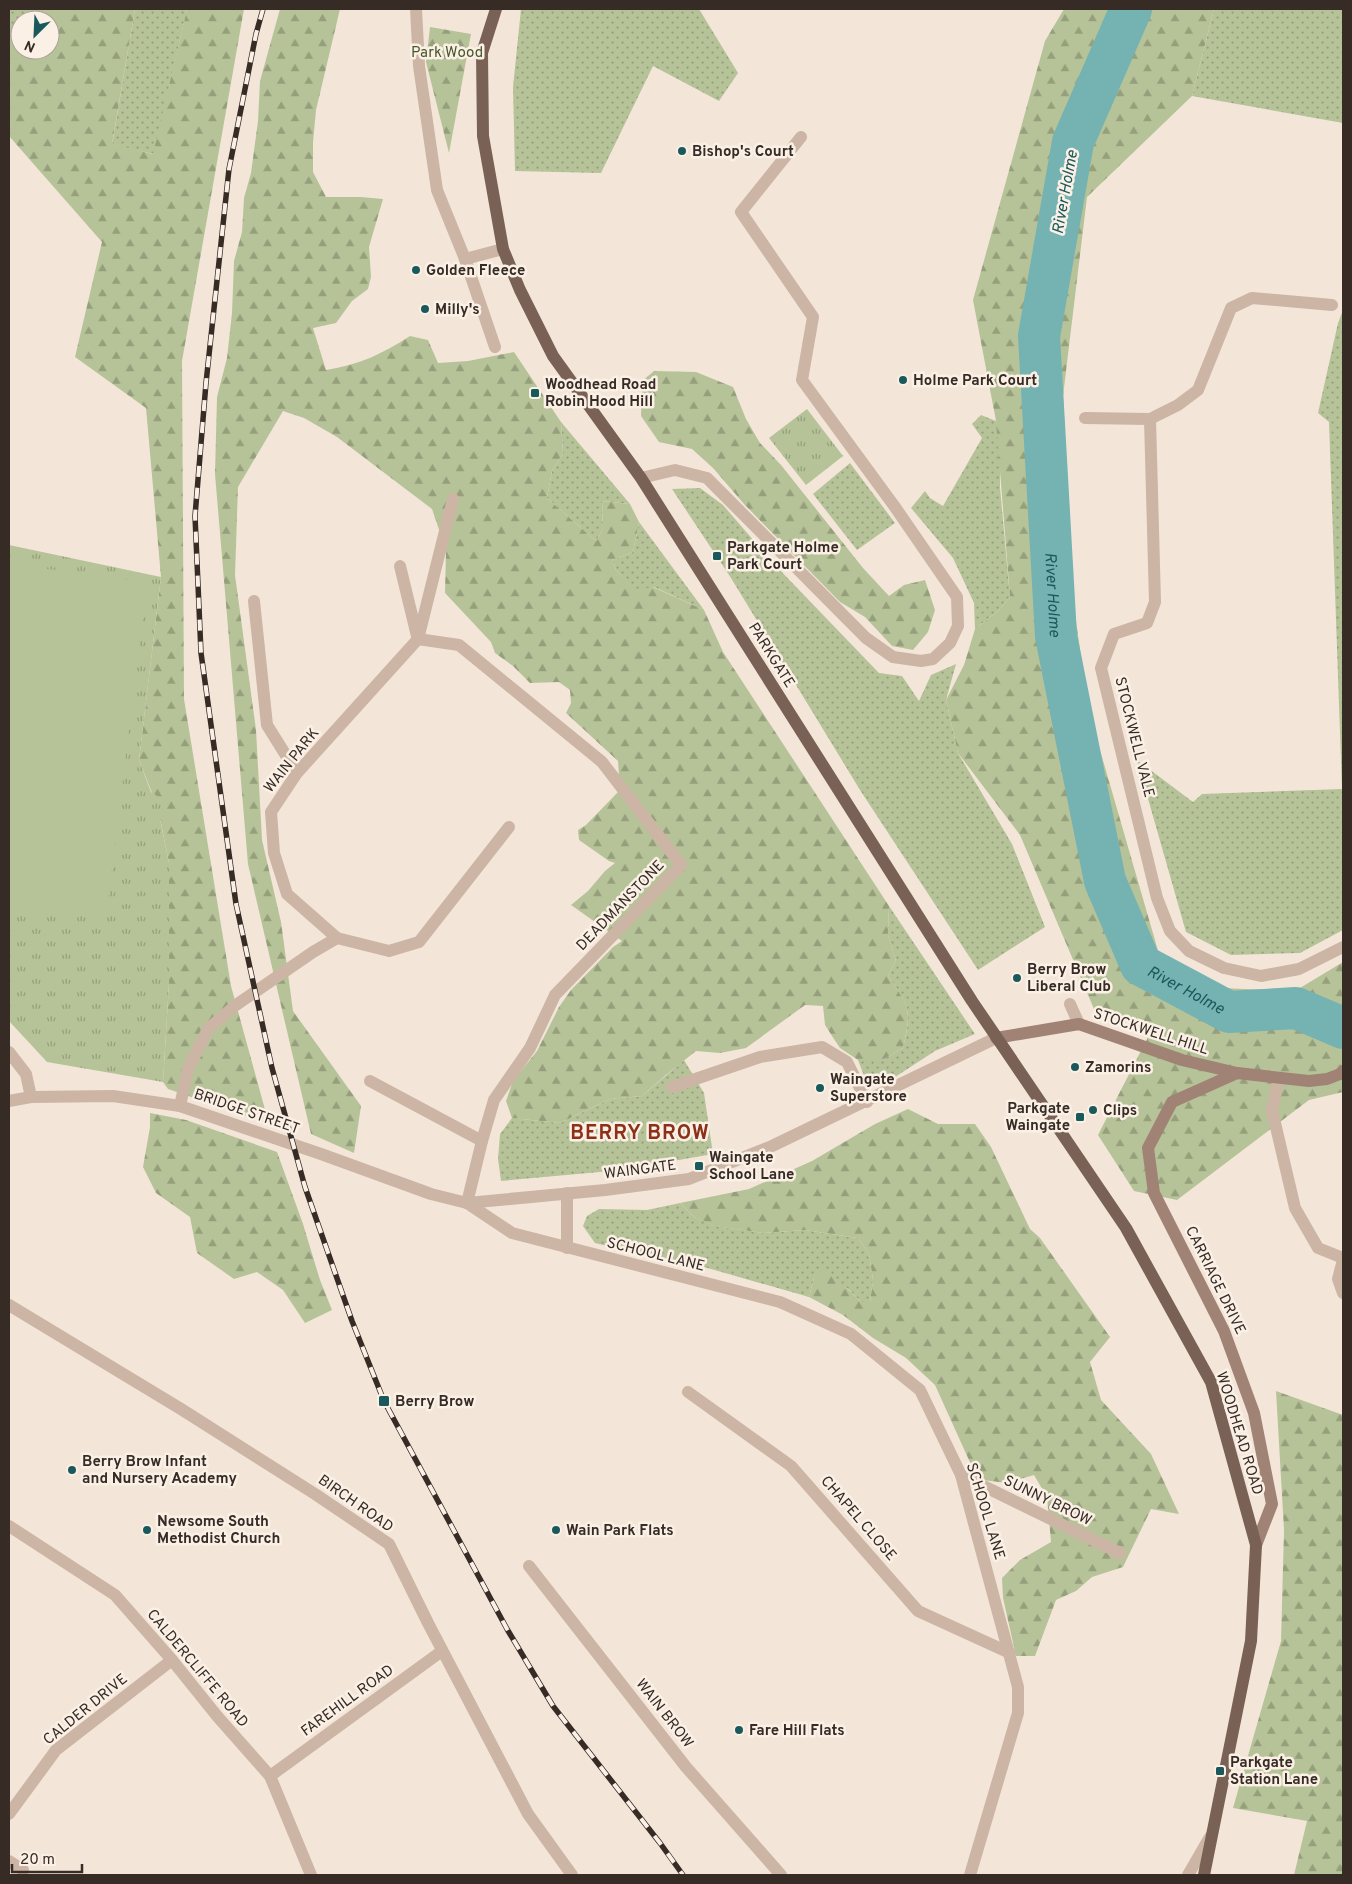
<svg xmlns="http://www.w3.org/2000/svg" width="1352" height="1884" font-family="Overpass,sans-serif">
	<defs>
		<pattern id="grass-dots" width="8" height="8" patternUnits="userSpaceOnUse" patternTransform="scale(1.25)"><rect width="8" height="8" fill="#b6c398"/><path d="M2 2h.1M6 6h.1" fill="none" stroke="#959f7c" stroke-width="1.8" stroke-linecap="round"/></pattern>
		<pattern id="forest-firs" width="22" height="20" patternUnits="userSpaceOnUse" patternTransform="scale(1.25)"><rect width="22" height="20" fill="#b6c398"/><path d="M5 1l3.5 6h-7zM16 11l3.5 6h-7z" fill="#959f7c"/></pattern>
		<pattern id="park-tufts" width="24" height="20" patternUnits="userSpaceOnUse" patternTransform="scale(1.25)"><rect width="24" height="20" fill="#b6c398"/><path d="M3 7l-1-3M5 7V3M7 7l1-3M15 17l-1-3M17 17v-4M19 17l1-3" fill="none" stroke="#959f7c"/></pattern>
	</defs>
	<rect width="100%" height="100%" fill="#f3e6d9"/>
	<g fill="url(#grass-dots)">
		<polygon points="9,9 45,9 36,9 27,20 20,20 20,28 9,40"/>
		<polygon points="135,9 187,9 154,154 112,145"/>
		<polygon points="521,9 699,9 738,73 719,101 653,66 601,173 515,171 513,87"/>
		<polygon points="1214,9 1343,9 1343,123 1192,96"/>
		<polygon points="1343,310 1343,930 1300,953 1231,955 1186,932 1137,760 1193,802 1202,794 1342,789 1329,422 1318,413 1338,323"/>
		<polygon points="981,415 996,421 1000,434 1000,487 1010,597 999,610 975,629 974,603 953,558 911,508 925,491 930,498 943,506 982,438 972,424"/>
		<polygon points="561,422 630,504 602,501 603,529 596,541 547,498 552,471 563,453"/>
		<polygon points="850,463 895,523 857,550 813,494"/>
		<polygon points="700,488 723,505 774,564 879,673 902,676 919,701 931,675 956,664 946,700 958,753 1012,844 1045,927 978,970 860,790 731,578 672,489"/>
		<polygon points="639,522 704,610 654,587 636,592 616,570 612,560 633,552"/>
		<path d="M 889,906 L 975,1034 L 935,1051 L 892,1079 L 868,1086 L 858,1060 L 883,1060 L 903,1048 C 912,1010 910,1008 888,976 L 896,961 L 888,935 Z"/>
		<polygon points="684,1060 704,1093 713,1154 622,1170 501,1181 498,1159 500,1134 512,1118 560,1123 610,1099 642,1096"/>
		<polygon points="680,1203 694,1217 716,1226 763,1233 805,1230 858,1238 869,1254 873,1280 870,1302 861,1302 847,1288 814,1278 809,1297 690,1263 641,1254 595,1243 583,1226 587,1216 599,1209 647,1210"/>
	</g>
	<g fill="url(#forest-firs)">
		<polygon points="36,9 135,9 112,144 153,154 187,9 244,9 182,361 184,699 231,986 269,1124 168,1089 163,1082 169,983 169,863 158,808 139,760 161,577 146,408 75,357 102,242 9,136 9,40 20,28 20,50 50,50 50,20 27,20"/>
		<path d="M 280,9 L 340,9 L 316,110 L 313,142 L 313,172 L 326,197 L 361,197 L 383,199 L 369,247 L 371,277 L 368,289 L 352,301 L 336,323 L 313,328 L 326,370 C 359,365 382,354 410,336 L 428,340 L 438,363 L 468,361 L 514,352 L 561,422 L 563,453 L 552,471 L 547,498 L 596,541 L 603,529 L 602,501 L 630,504 L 639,522 L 633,552 L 612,560 L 616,570 L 636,591 L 653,587 L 704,610 L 723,652 L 889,906 L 888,935 L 896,961 L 888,976 C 910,1008 912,1009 903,1048 L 883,1060 L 858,1060 L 840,1048 L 834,1039 L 825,1025 L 823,1006 L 805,1005 L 746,1048 L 720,1053 L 696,1051 L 667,1074 L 642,1096 L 610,1099 L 560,1123 L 512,1118 L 506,1101 L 513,1081 L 537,1051 L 559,1007 L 571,990 L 613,947 L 622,941 L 571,905 L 588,891 L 605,871 L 615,863 L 609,861 L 579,840 L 578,830 L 586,825 L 620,790 L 618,761 L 566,713 L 571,703 L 570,690 L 559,682 L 530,683 L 513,666 L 495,653 L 491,642 L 445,593 L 446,550 L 432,509 L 337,437 L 304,418 L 283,411 L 238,487 L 235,575 L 256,730 L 262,840 L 281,922 L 293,1011 L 361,1106 L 354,1153 L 311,1134 L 248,864 L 215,474 L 217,397 L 227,358 L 232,313 L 234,261 L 242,232 L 244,198 L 251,173 L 258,121 L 260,81 Z"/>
		<polygon points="1064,9 1214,9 1192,96 1087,197 1063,396 1074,607 1089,712 1159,954 1220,988 1295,991 1343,962 1343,1092 1309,1100 1177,1200 1134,1191 1098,1135 1151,1031 1094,1009 1020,835 958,753 946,700 964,665 975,629 999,610 1010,597 996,421 973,300 1045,41"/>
		<polygon points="430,27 471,34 449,153 426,62"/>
		<polygon points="654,371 696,372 733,387 746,419 760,443 781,465 863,568 889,596 904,585 925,580 935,610 928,632 913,650 892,646 865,617 840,602 744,504 713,468 692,449 659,442 641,416 642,381"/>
		<polygon points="908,1109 938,1124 975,1124 991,1147 1030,1229 1040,1238 1110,1337 1090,1362 1101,1400 1151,1454 1179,1514 1151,1509 1123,1567 1092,1577 1076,1591 1056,1600 1035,1656 1016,1656 1003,1598 1002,1578 1020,1560 1051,1542 1047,1497 1034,1475 1007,1483 983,1480 973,1469 935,1385 906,1358 873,1338 843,1315 809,1297 814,1278 826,1268 861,1302 870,1302 873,1280 869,1254 858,1238 805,1230 763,1233 715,1226 694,1217 680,1203 749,1189 812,1161 875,1124"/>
		<polygon points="150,1113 186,1120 277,1152 303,1224 320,1280 332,1310 305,1323 283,1290 257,1272 234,1279 197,1253 190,1217 156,1193 143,1167 150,1127"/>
		<polygon points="1276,1391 1343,1415 1343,1875 1294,1875 1307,1821 1233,1808 1281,1641 1284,1530"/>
	</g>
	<g fill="url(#park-tufts)">
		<polygon points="807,409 843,456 806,485 769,438"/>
		<polygon points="9,545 161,577 139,760 151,792 160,798 164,806 163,814 160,819 169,863 169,983 163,1082 47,1062 9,1021"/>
	</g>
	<polygon fill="#b6c398" points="9,564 147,582 106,918 9,907"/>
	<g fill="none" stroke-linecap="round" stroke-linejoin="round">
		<path stroke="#75b2b2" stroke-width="42" id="s1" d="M 1131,9 L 1073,142 L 1039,336 L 1056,636 L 1105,881 L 1141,965 L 1229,1012 L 1296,1008 L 1343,1028"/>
		<g stroke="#ccb5a4" stroke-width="12">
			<polyline points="416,9 419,66 437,190 465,259 503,249"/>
			<polyline points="465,259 495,347"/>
			<polyline points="1332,305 1252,298 1231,308 1198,390 1178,405 1150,419 1155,602 1147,623 1114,634 1101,668 1157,898 1170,931 1189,951 1224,968 1261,976 1299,969 1343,947"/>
			<polyline points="1085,418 1150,419"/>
			<polyline points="641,478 675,470 707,478 866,638 893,657 921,661 933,659 950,643 958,626 957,597 895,507 802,380 813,317 741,212 801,137"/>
			<polyline points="453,499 418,639 297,773 271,812 274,853 287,894 337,938 389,951 419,942 509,827"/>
			<polyline points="400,566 417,636"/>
			<polyline points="254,601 267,725 297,773"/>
			<polyline points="418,639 459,645 602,762 681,865 555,995 530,1048 494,1100 482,1141 467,1203"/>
			<polyline points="1070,1004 1079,1024"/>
			<polyline points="9,1052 26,1074 31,1097"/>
			<polyline points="1279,1077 1272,1110 1295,1208 1318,1248 1343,1258"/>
			<polyline points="370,1081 482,1141"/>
			<polyline points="672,1087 760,1057 822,1047 847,1062 867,1102"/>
			<polyline points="9,1101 31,1097 113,1096 180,1106 321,1154 431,1194 467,1203 605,1190 689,1179 772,1146 996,1038"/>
			<polyline points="180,1106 188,1069 208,1029 236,1005 313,952 337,938"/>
			<polyline points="467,1203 512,1233 780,1302 851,1334 920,1390 961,1475 1018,1687 1018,1713 970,1875"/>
			<polyline points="567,1248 567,1193"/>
			<polyline points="1343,1260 1338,1279 1343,1293"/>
			<polyline points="9,1305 181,1409 315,1494 389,1544 428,1623 528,1814 572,1875"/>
			<polyline points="688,1392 791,1466 918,1611 1010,1653"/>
			<polyline points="961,1475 1120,1553"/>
			<polyline points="9,1526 115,1595 172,1660 217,1716 270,1776 311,1875"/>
			<polyline points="529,1566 686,1767 781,1875"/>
			<polyline points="270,1776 442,1651"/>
			<polyline points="9,1814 56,1750 172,1660"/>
			<polyline points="9,1861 23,1870"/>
			<polyline points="1188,1875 1210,1837"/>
		</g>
		<g stroke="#a08375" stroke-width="12">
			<polyline points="996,1038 1079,1024 1182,1060 1237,1073 1309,1081 1327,1079 1340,1074 1343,1071"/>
			<polyline points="1237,1073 1172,1102 1148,1148 1154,1193 1224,1331 1254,1413 1272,1504 1256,1545"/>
		</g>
		<polyline stroke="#7a6156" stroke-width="12" points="496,9 482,53 483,136 503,249 520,290 553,356 641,478 972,1001 1126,1228 1211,1382 1256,1545 1251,1641 1204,1875"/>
		<defs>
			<polyline id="rail" points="263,9 256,34 229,169 206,383 195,516 201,653 236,904 272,1068 305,1187 352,1321 384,1401 507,1629 553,1706 660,1843 683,1875"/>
		</defs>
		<use href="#rail" stroke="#372b26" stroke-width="5.5"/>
		<use href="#rail" stroke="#fbf0e5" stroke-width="4" stroke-dasharray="11" stroke-linecap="butt"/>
	</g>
	<g fill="#19595b" stroke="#fbf0e5" stroke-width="2">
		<circle cx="682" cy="151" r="5"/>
		<circle cx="416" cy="270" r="5"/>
		<circle cx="425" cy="309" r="5"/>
		<circle cx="903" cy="380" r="5"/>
		<rect x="530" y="388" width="10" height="10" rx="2.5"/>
		<rect x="712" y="551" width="10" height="10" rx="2.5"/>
		<circle cx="1017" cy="978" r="5"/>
		<circle cx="1075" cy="1067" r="5"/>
		<circle cx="820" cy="1088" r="5"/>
		<circle cx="1093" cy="1110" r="5"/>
		<rect x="1075" y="1112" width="10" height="10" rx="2.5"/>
		<rect x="694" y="1161" width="10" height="10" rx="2.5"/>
		<rect x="378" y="1395" width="12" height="12" rx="2.5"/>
		<circle cx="72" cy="1470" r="5"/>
		<circle cx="147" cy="1530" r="5"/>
		<circle cx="556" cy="1530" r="5"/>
		<circle cx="739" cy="1730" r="5"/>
		<rect x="1215" y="1766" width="10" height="10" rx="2.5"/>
	</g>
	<g text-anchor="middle" stroke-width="5" stroke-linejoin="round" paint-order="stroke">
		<g font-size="15" fill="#475728" stroke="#fbf0e5">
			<text x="447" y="57">Park Wood</text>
		</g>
		<g font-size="15" font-weight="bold" fill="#372b26" stroke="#fbf0e5" text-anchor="start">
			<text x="692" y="156">Bishop's Court</text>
			<text x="426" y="275">Golden Fleece</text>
			<text x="435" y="314">Milly's</text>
			<text x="913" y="385">Holme Park Court</text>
			<text x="545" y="389">Woodhead Road<tspan x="545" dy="17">Robin Hood Hill</tspan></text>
			<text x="727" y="552">Parkgate Holme<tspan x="727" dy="17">Park Court</tspan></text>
			<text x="1027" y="974">Berry Brow<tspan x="1027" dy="17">Liberal Club</tspan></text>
			<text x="1085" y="1072">Zamorins</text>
			<text x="830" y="1084">Waingate<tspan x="830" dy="17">Superstore</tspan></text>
			<text x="1070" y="1113" text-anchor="end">Parkgate<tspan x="1070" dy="17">Waingate</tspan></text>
			<text x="1103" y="1115">Clips</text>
			<text x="709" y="1162">Waingate<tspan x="709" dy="17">School Lane</tspan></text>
			<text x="395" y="1406">Berry Brow</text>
			<text x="82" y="1466">Berry Brow Infant<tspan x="82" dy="17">and Nursery Academy</tspan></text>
			<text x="157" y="1526">Newsome South<tspan x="157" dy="17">Methodist Church</tspan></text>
			<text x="566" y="1535">Wain Park Flats</text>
			<text x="749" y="1735">Fare Hill Flats</text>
			<text x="1230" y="1767">Parkgate<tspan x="1230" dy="17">Station Lane</tspan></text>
		</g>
		<g font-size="15" fill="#372b26" stroke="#fbf0e5">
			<text transform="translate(772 655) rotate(58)" y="5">PARKGATE</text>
			<text transform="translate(1135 737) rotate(76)" y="5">STOCKWELL VALE</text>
			<text transform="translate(291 760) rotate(-51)" y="5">WAIN PARK</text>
			<text transform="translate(620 905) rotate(-46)" y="5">DEADMANSTONE</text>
			<text transform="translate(1151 1031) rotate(18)" y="5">STOCKWELL HILL</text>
			<text transform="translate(247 1111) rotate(19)" y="5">BRIDGE STREET</text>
			<text transform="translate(640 1169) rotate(-7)" y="5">WAINGATE</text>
			<text transform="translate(656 1254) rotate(14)" y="5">SCHOOL LANE</text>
			<text transform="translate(1216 1280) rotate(64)" y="5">CARRIAGE DRIVE</text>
			<text transform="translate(1240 1433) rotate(73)" y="5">WOODHEAD ROAD</text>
			<text transform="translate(1048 1500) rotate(26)" y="5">SUNNY BROW</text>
			<text transform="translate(356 1503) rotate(35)" y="5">BIRCH ROAD</text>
			<text transform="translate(986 1511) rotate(73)" y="5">SCHOOL LANE</text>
			<text transform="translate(859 1518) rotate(49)" y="5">CHAPEL CLOSE</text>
			<text transform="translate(198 1668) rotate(50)" y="5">CALDERCLIFFE ROAD</text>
			<text transform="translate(347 1700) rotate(-36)" y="5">FAREHILL ROAD</text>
			<text transform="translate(85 1709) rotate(-39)" y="5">CALDER DRIVE</text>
			<text transform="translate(665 1713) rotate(52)" y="5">WAIN BROW</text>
		</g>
		<g font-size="16" font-style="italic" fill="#19595b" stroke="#fbf0e5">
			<text transform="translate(1064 192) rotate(-80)" y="6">River Holme</text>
			<text dy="6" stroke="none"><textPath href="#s1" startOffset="601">River Holme</textPath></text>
			<text dy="6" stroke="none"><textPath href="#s1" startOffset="1035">River Holme</textPath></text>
		</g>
		<g font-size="20" font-weight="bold" letter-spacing="1" fill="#8c3019" stroke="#fbf0e5">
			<text x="640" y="1139">BERRY BROW</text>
		</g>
	</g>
	<rect width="1352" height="1884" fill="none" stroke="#372b26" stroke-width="20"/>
	<g transform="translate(35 35) rotate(204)"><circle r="24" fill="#fbf0e5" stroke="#ada199"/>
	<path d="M0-4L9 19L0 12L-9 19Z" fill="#19595b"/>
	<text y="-8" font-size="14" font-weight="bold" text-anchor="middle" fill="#372b26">N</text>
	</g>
	<path d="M12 1864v8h70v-8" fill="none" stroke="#372b26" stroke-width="2.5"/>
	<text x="20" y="1864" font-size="15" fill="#372b26" stroke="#fbf0e5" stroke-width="4" paint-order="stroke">20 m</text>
</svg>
